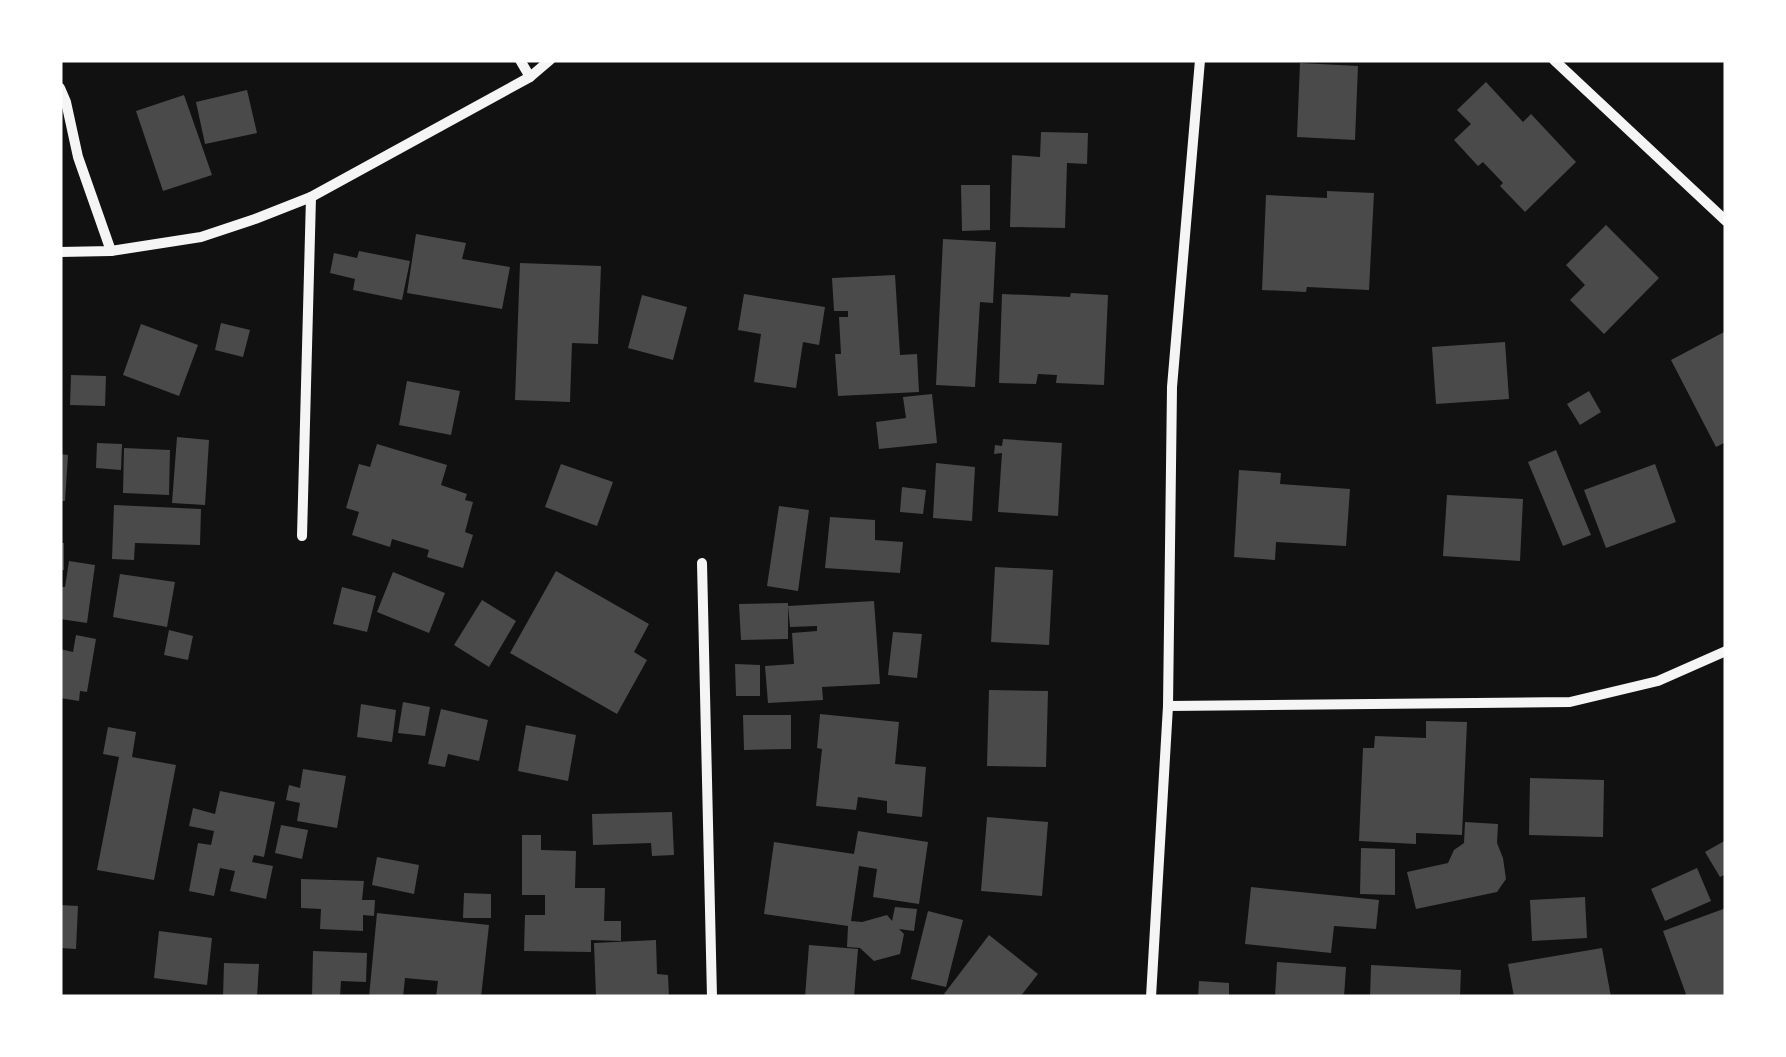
<svg xmlns="http://www.w3.org/2000/svg" width="1786" height="1057" font-family="Raleway,sans-serif">
	<rect width="100%" height="100%" fill="#111"/>
	<g fill="#4a4a4a">
		<polygon points="1300,63 1358,66 1355,140 1297,137"/>
		<polygon points="1486,82 1523,122 1531,114 1576,162 1525,212 1500,186 1503,183 1483,162 1478,166 1454,140 1471,124 1457,110"/>
		<polygon points="247,90 257,133 205,144 196,102"/>
		<polygon points="184,95 212,175 163,191 136,111"/>
		<polygon points="1041,132 1088,133 1087,164 1067,163 1065,228 1010,227 1012,155 1040,157"/>
		<polygon points="961,185 990,185 990,230 962,231"/>
		<polygon points="1327,191 1374,193 1369,290 1307,287 1306,292 1262,290 1266,195 1327,198"/>
		<polygon points="1606,225 1659,278 1604,334 1570,300 1585,285 1566,265"/>
		<polygon points="416,234 466,243 462,259 510,267 502,309 407,293"/>
		<polygon points="943,239 996,242 993,303 980,302 975,387 936,385"/>
		<polygon points="359,251 410,261 402,300 353,290 355,279 330,273 334,253 357,258"/>
		<polygon points="520,263 601,266 598,344 572,343 570,402 515,400"/>
		<polygon points="895,275 900,355 917,354 919,392 838,396 835,354 841,354 839,317 848,317 848,311 834,311 832,278"/>
		<polygon points="1071,293 1108,295 1104,385 1056,383 1057,375 1038,374 1036,384 999,383 1002,294 1070,297"/>
		<polygon points="744,294 825,307 819,345 803,342 796,388 754,382 761,334 738,330"/>
		<polygon points="642,295 687,307 673,360 628,348"/>
		<polygon points="221,323 250,330 243,357 215,350"/>
		<polygon points="141,324 198,345 179,396 123,375"/>
		<polygon points="1726,331 1726,442 1716,447 1671,360"/>
		<polygon points="1505,342 1509,399 1436,404 1432,347"/>
		<polygon points="71,375 106,376 105,406 70,405"/>
		<polygon points="407,381 460,391 451,435 399,425"/>
		<polygon points="1589,391 1601,412 1580,425 1567,404"/>
		<polygon points="932,394 937,443 879,449 876,422 906,418 903,397"/>
		<polygon points="177,437 209,440 205,505 172,503"/>
		<polygon points="1003,439 1062,443 1058,516 998,512 1002,453 994,454 995,445 1002,446"/>
		<polygon points="97,443 122,444 121,470 96,468"/>
		<polygon points="377,444 447,465 441,485 467,494 465,500 473,502 465,532 473,535 463,568 427,557 429,550 392,539 390,547 352,535 359,512 346,508 359,464 370,467"/>
		<polygon points="124,448 170,450 169,495 123,493"/>
		<polygon points="1556,450 1591,535 1563,546 1528,462"/>
		<polygon points="60,454 68,455 65,501 60,501"/>
		<polygon points="936,463 975,467 972,521 933,518"/>
		<polygon points="561,464 613,482 597,526 545,507"/>
		<polygon points="1655,464 1676,522 1606,548 1584,490"/>
		<polygon points="1239,470 1281,473 1280,484 1350,489 1346,546 1276,542 1275,560 1234,557"/>
		<polygon points="902,487 926,490 923,514 900,512"/>
		<polygon points="1447,495 1523,499 1520,561 1443,556"/>
		<polygon points="114,505 201,509 200,545 135,543 134,560 112,559"/>
		<polygon points="779,506 809,510 798,591 767,586"/>
		<polygon points="830,517 875,520 875,540 903,542 900,573 825,568"/>
		<rect x="60" y="543" width="4" height="27"/>
		<polygon points="69,561 95,565 87,623 60,619 60,587 65,587"/>
		<polygon points="995,567 1053,570 1049,645 991,642"/>
		<polygon points="556,571 649,624 634,652 647,660 617,714 510,653"/>
		<polygon points="393,572 445,593 429,633 377,612"/>
		<polygon points="120,574 175,582 167,627 113,617"/>
		<polygon points="342,587 376,596 367,632 333,624"/>
		<polygon points="482,600 516,621 489,667 454,645"/>
		<polygon points="874,601 880,684 822,687 823,700 768,703 765,666 794,664 792,633 817,631 817,626 790,627 788,606"/>
		<polygon points="788,603 788,639 741,640 739,604"/>
		<polygon points="169,630 193,636 188,660 164,655"/>
		<polygon points="893,632 922,634 917,678 888,675"/>
		<polygon points="76,635 96,639 87,692 80,691 79,701 60,698 60,649 73,652"/>
		<polygon points="735,664 760,665 760,696 736,696"/>
		<polygon points="989,690 1048,691 1046,767 987,766"/>
		<polygon points="403,702 430,707 425,736 398,733"/>
		<polygon points="361,704 396,710 392,742 357,737"/>
		<polygon points="441,709 488,720 479,761 448,754 445,767 428,764"/>
		<polygon points="820,714 899,722 895,764 926,767 922,817 887,813 887,801 858,797 856,810 816,806 822,749 817,748"/>
		<polygon points="743,715 791,715 791,749 744,750"/>
		<polygon points="1426,721 1467,722 1462,835 1416,833 1416,844 1359,841 1363,748 1374,748 1375,736 1426,738"/>
		<polygon points="526,725 576,735 568,781 518,771"/>
		<polygon points="108,727 136,732 132,757 176,765 154,880 97,870 119,757 103,754"/>
		<polygon points="303,769 346,776 337,828 297,821 300,803 286,800 289,785 300,788"/>
		<polygon points="1530,778 1604,780 1603,837 1529,835"/>
		<polygon points="220,791 275,802 264,857 254,855 252,862 273,866 266,899 230,891 235,871 220,868 214,896 189,891 198,843 211,845 214,831 189,826 193,808 215,814"/>
		<polygon points="672,812 674,855 652,856 651,843 593,845 592,814"/>
		<polygon points="987,817 1048,822 1042,896 981,891"/>
		<polygon points="1465,822 1498,824 1497,843 1503,858 1506,879 1497,892 1416,909 1407,872 1448,863 1454,850 1464,843"/>
		<polygon points="281,825 308,830 302,859 275,853"/>
		<polygon points="858,831 928,842 919,904 873,897 877,869 859,866 851,921 862,922 887,915 892,921 895,907 917,909 914,931 899,929 904,934 900,954 874,961 860,948 847,947 848,926 764,914 774,842 854,854"/>
		<polygon points="522,835 541,835 541,850 576,851 575,888 605,888 604,921 621,921 621,941 591,940 591,952 524,951 525,915 545,915 545,895 522,895"/>
		<polygon points="1726,840 1726,874 1720,877 1705,852"/>
		<polygon points="1361,848 1395,849 1395,895 1360,894"/>
		<polygon points="377,857 419,865 414,894 372,885"/>
		<polygon points="1697,868 1711,901 1665,921 1651,889"/>
		<polygon points="301,879 364,881 362,900 375,900 374,916 363,915 363,931 320,929 321,909 301,908"/>
		<polygon points="1251,887 1379,900 1376,929 1334,926 1331,953 1245,944"/>
		<polygon points="464,893 491,894 491,918 463,918"/>
		<polygon points="1585,897 1587,938 1532,941 1530,900"/>
		<polygon points="60,905 78,906 76,949 60,948"/>
		<polygon points="1726,908 1726,997 1687,997 1663,931"/>
		<polygon points="928,911 963,920 946,987 911,979"/>
		<polygon points="377,913 489,925 481,997 436,997 438,981 405,978 403,997 369,997"/>
		<polygon points="159,931 212,938 207,985 154,978"/>
		<polygon points="989,935 1038,974 1020,997 948,997 944,994"/>
		<polygon points="656,940 657,974 668,975 669,997 596,997 594,943"/>
		<polygon points="809,945 858,949 854,997 805,997"/>
		<polygon points="1602,948 1611,997 1514,997 1508,964"/>
		<polygon points="313,951 367,953 366,982 341,981 340,997 312,997"/>
		<polygon points="1277,962 1346,967 1344,997 1275,997"/>
		<polygon points="224,963 259,964 257,997 223,997"/>
		<polygon points="1371,965 1461,970 1460,997 1370,997"/>
		<polygon points="1199,981 1229,983 1229,997 1198,997"/>
	</g>
	<g fill="none" stroke-linecap="round" stroke-linejoin="round">
		<g stroke="#f5f5f5" stroke-width="10">
			<polyline points="520,60 530,77"/>
			<polyline points="1554,60 1726,221"/>
			<polyline points="60,88 66,102 78,157 111,251"/>
			<polyline points="60,252 111,251 201,237 255,219 311,197 530,77 550,60"/>
			<polyline points="302,536 311,197"/>
			<polyline points="702,563 712,997"/>
			<polyline points="1168,706 1570,702 1658,681 1726,651"/>
			<polyline points="1151,997 1168,706 1172,387 1200,60"/>
		</g>
	</g>
	<rect width="1786" height="1057" fill="none" stroke="#ffffff" stroke-width="125"/>
</svg>
